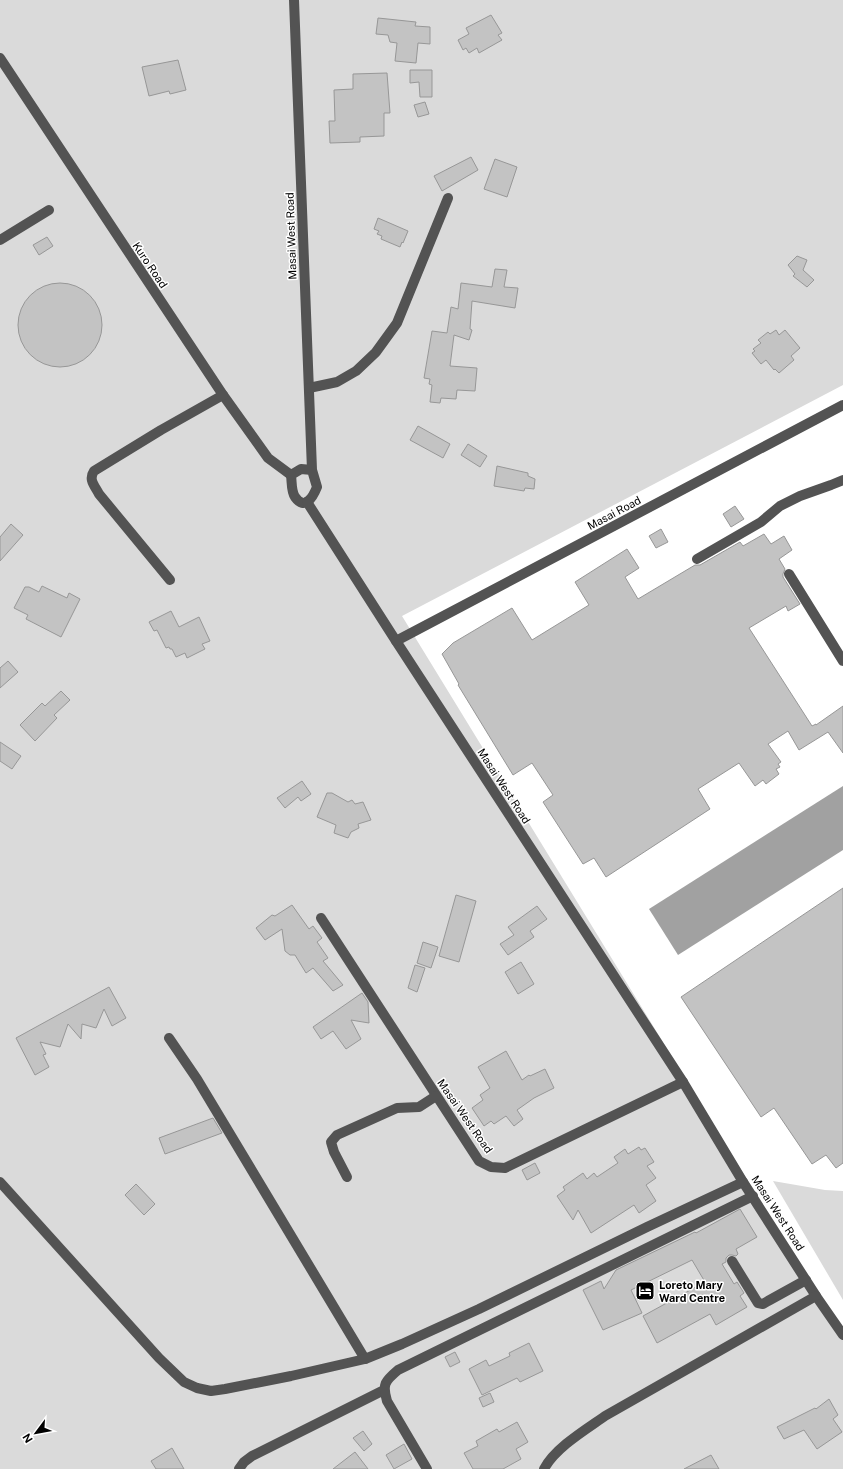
<svg xmlns="http://www.w3.org/2000/svg" width="843" height="1469" font-family="'Public Sans',sans-serif">
	<rect width="100%" height="100%" fill="#fff"/>
	<g fill="#dadada">
		<polygon points="0,0 843,0 843,385 402,616 843,1336 843,1469 0,1469"/>
		<polygon points="773,1181 825,1190 843,1191 843,1300"/>
	</g>
	<polygon fill="#a1a1a1" points="843,786 843,850 678,955 649,909"/>
	<g fill="#c3c3c3" stroke="#979797">
		<polygon points="491,15 502,33 498,35 502,40 479,53 477,48 469,53 466,48 463,50 458,40 469,34 466,28"/>
		<polygon points="378,18 416,22 415,26 430,27 430,44 418,43 416,63 395,61 397,43 390,42 388,35 376,34"/>
		<polygon points="178,60 186,90 170,94 169,91 149,96 142,67"/>
		<polygon points="410,70 432,70 432,97 420,97 419,82 410,83"/>
		<polygon points="387,73 390,113 384,113 384,136 360,137 360,142 330,143 329,121 335,121 334,90 353,89 353,74"/>
		<polygon points="425,102 429,114 418,117 414,105"/>
		<polygon points="471,157 478,170 442,191 434,176"/>
		<polygon points="495,159 517,167 507,197 484,189"/>
		<polygon points="378,218 408,231 403,243 402,242 400,247 381,239 382,236 377,234 379,231 374,229"/>
		<polygon points="47,237 53,246 39,255 33,245"/>
		<polygon points="797,256 807,260 803,270 814,280 807,287 793,276 795,274 788,265"/>
		<polygon points="495,269 507,270 504,287 518,288 515,308 472,301 470,329 472,330 469,340 454,335 450,366 477,368 475,391 457,390 456,399 441,398 440,403 430,402 432,385 429,384 430,379 424,378 432,331 447,333 451,307 458,309 461,283 492,287"/>
		<circle cx="60" cy="325" r="42"/>
		<polygon points="776,330 779,335 785,330 800,348 791,356 794,360 779,373 775,369 774,370 766,360 761,364 752,353 755,351 753,349 761,343 758,340 768,332 770,334"/>
		<polygon points="418,426 450,444 443,458 410,440"/>
		<polygon points="468,444 487,456 480,467 461,455"/>
		<polygon points="497,466 528,473 528,476 535,479 534,489 525,488 524,491 494,486"/>
		<polygon points="735,506 744,519 731,527 723,514"/>
		<polygon points="11,524 23,535 0,561 0,537"/>
		<polygon points="661,529 668,542 656,548 649,536"/>
		<polygon points="764,534 771,544 784,536 792,550 779,559 785,569 783,574 783,577 800,604 788,611 786,606 749,628 812,726 816,724 816,725 843,706 843,753 828,732 799,750 788,731 768,744 781,762 778,764 780,767 776,769 779,774 766,784 763,780 755,786 739,763 698,789 710,809 606,877 594,858 583,864 543,802 553,795 532,763 513,775 458,685 459,684 442,654 453,643 512,608 532,640 589,605 575,582 627,549 639,568 625,577 638,599 695,565 700,565 740,542 743,546"/>
		<polygon points="42,586 67,598 69,593 80,599 61,637 26,619 28,615 14,608 25,587 29,587 39,592"/>
		<polygon points="171,611 179,627 199,617 210,641 202,644 205,649 187,658 185,653 176,657 172,649 170,649 169,647 166,648 157,630 154,631 149,622"/>
		<polygon points="8,661 18,672 0,688 0,668"/>
		<polygon points="61,691 70,700 54,715 57,718 35,741 20,725 42,703 45,706"/>
		<polygon points="0,742 21,756 12,769 0,761"/>
		<polygon points="302,781 311,794 301,801 298,797 285,808 277,798"/>
		<polygon points="327,793 332,793 348,802 352,800 355,804 363,802 371,820 358,824 359,828 351,832 348,838 334,833 336,825 317,817"/>
		<polygon points="843,888 843,1163 836,1168 826,1155 812,1164 774,1108 761,1117 681,997"/>
		<polygon points="456,895 476,901 459,962 439,956"/>
		<polygon points="292,905 309,929 313,926 322,938 317,942 328,958 323,961 343,985 333,991 313,968 306,973 295,955 290,955 285,951 282,929 265,940 256,928 272,915 275,916"/>
		<polygon points="537,906 547,919 530,931 534,937 508,955 500,944 514,935 508,927"/>
		<polygon points="423,942 438,947 431,968 417,963"/>
		<polygon points="521,962 534,984 518,994 505,972"/>
		<polygon points="415,965 425,968 417,992 408,988"/>
		<polygon points="109,987 126,1018 112,1026 104,1009 96,1028 82,1024 81,1039 68,1024 60,1047 40,1042 46,1054 43,1055 49,1067 35,1075 16,1038"/>
		<polygon points="362,993 368,1002 369,1023 351,1020 361,1039 346,1049 333,1031 321,1039 313,1027"/>
		<polygon points="506,1051 522,1080 529,1075 530,1076 545,1069 554,1088 534,1098 517,1110 523,1119 514,1126 506,1116 494,1124 491,1121 484,1126 472,1108 483,1100 480,1095 490,1088 478,1067"/>
		<polygon points="213,1118 222,1133 165,1154 159,1138"/>
		<polygon points="639,1147 641,1150 645,1148 654,1162 647,1166 656,1178 646,1185 656,1201 639,1213 634,1205 591,1233 578,1210 573,1220 557,1196 565,1190 563,1187 583,1173 587,1179 594,1173 597,1177 618,1163 614,1157 625,1149 628,1154"/>
		<polygon points="535,1163 540,1173 527,1180 522,1170"/>
		<polygon points="136,1184 155,1204 144,1215 125,1195"/>
		<polygon points="740,1209 757,1237 736,1249 738,1254 736,1256 732,1255 729,1255 726,1258 726,1262 722,1264 734,1284 737,1282 744,1293 740,1296 747,1307 716,1325 710,1314 657,1343 643,1316 705,1282 692,1260 631,1290 642,1313 603,1330 583,1290 601,1281 604,1289 616,1270 695,1232 696,1233"/>
		<polygon points="529,1343 543,1371 520,1382 517,1378 482,1395 469,1369 486,1360 489,1366 510,1356 509,1353"/>
		<polygon points="455,1352 460,1362 450,1367 445,1357"/>
		<polygon points="490,1393 494,1402 483,1407 479,1398"/>
		<polygon points="829,1399 838,1415 833,1419 842,1432 817,1449 804,1430 784,1439 777,1427 815,1408 816,1409"/>
		<polygon points="517,1422 528,1442 516,1449 521,1459 503,1469 473,1469 464,1453 478,1446 476,1441 497,1429 499,1432"/>
		<polygon points="363,1431 372,1444 364,1451 353,1438"/>
		<polygon points="404,1444 412,1459 394,1469 386,1455"/>
		<polygon points="172,1448 184,1469 156,1469 151,1461"/>
		<polygon points="355,1452 368,1469 333,1469"/>
		<polygon points="711,1455 719,1469 684,1469"/>
	</g>
	<g fill="none" stroke-linecap="round" stroke-linejoin="round">
		<g stroke="#535353" stroke-width="10">
			<path d="M 294,0 L 312,470 L 317,487 C 313,497 305,511 295,497 C 291,491 292,482 291,475 L 301,469 L 312,470"/>
			<polyline points="0,58 223,395 268,458 291,475"/>
			<polyline points="0,240 49,210"/>
			<polyline points="309,388 337,382 356,371 376,352 397,323 448,198"/>
			<polyline points="307,502 396,641 683,1082 743,1182 816,1296 843,1335"/>
			<polyline points="697,559 761,522 780,506 800,496 831,485 843,480"/>
			<polyline points="789,574 843,661"/>
			<path d="M 170,580 L 99,494 C 95,486 88,480 94,471 L 161,430 L 223,395"/>
			<polyline points="396,641 843,405"/>
			<polyline points="321,918 479,1161 491,1167 505,1168 683,1082"/>
			<polyline points="169,1038 197,1079 365,1359"/>
			<polyline points="347,1177 334,1152 331,1142 337,1135 397,1108 419,1107 436,1096"/>
			<polyline points="0,1182 159,1358 184,1382 197,1388 211,1391 225,1389 291,1376 365,1359 402,1344 479,1309 647,1227 743,1182"/>
			<polyline points="732,1261 758,1303 763,1304 768,1301 806,1280"/>
			<polyline points="239,1469 244,1462 252,1456 384,1390"/>
			<path d="M 427,1469 L 387,1401 C 382,1384 385,1381 398,1370 L 753,1196"/>
			<path d="M 544,1469 C 555,1448 585,1430 605,1416 L 816,1296"/>
		</g>
	</g>
	<defs>
		<symbol id="hotel-square" viewBox="-11 -11 22 22"><rect x="-9" y="-9" width="18" height="18" rx="4" fill="#000" stroke="#fff"/><path d="M-6-4.5h1.5V1H6V5H4.5V3h-9V5H-6ZM-4 0a1.8 1.8 0 1 1 3.6 0ZM.5 0V-2.5h3Q6-2.5 6 0Z" fill="#fff"/></symbol>
	</defs>
	<g fill-rule="evenodd">
		<use href="#hotel-square" x="634" y="1280" width="22" height="22"/>
	</g>
	<g text-anchor="middle" stroke-width="3" stroke-linejoin="round" paint-order="stroke">
		<g font-size="11" fill="#000" stroke="#fff">
			<text transform="translate(291 236) rotate(-92)" y="4">Masai West Road</text>
			<text transform="translate(150 265) rotate(56)" y="4">Kuro Road</text>
			<text transform="translate(614 513) rotate(-28)" y="4">Masai Road</text>
			<text transform="translate(504 786) rotate(57)" y="4">Masai West Road</text>
			<text transform="translate(465 1116) rotate(55)" y="4">Masai West Road</text>
			<text transform="translate(778 1213) rotate(57)" y="4">Masai West Road</text>
		</g>
		<g font-size="11" font-weight="bold" fill="#000" stroke="#fff" text-anchor="start">
			<text x="659" y="1289">Loreto Mary<tspan x="659" dy="13">Ward Centre</tspan></text>
		</g>
	</g>
	<g transform="translate(36 1433) rotate(238)" stroke="#ffffff" stroke-width="3" paint-order="stroke">
	<path d="M0-3L7 15L0 10L-7 15Z" fill="#000000"/>
	<text y="-6" font-size="11" font-weight="bold" text-anchor="middle" fill="#000000">N</text>
	</g>
</svg>
